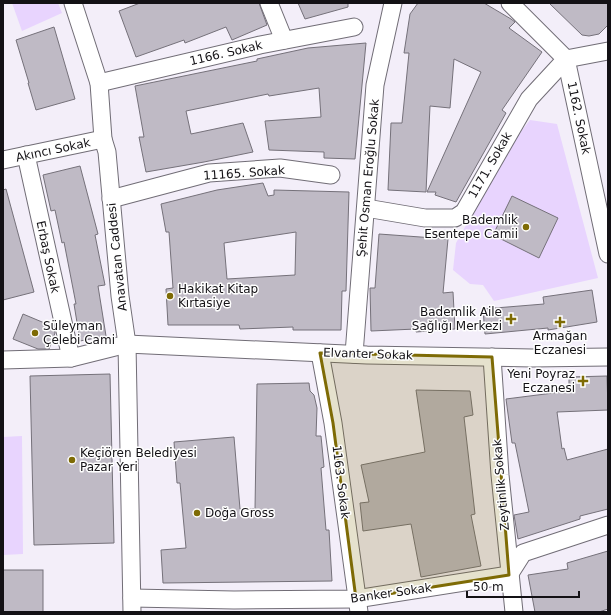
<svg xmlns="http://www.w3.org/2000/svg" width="611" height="615" font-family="'DejaVu Sans',sans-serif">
	<rect width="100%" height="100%" fill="#f3eef9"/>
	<g fill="#e8d4fe">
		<polygon points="12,3 58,3 62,13 22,31"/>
		<polygon points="530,120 557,124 598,278 494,301 483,285 470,284 453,270 456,243 512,143"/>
		<polygon points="22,436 23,554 3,555 3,437"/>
	</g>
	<g fill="#bfbac5" stroke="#75717a" fill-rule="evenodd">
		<polygon points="140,3 259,3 267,25 232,40 226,27 185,43 184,40 136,57 119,11"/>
		<polygon points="298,3 348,3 348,7 305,19"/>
		<polygon points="418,3 484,3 511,19 515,22 509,28 542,52 502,110 506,113 456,202 435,195 436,192 427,192 481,72 454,59 450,108 430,106 426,192 388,190 391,123 402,123 409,53 404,53 410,14"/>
		<polygon points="549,3 608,3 608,25 599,34 589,36 582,35"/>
		<polygon points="54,27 75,99 36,110 28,83 29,83 16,40"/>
		<polygon points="366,43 355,159 324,158 324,152 269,150 265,121 321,117 319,88 269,96 268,94 186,111 191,134 243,123 253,152 204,162 146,172 139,137 144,137 135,86 257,61 257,59 308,48"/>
		<polygon points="80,166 98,234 95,235 105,285 98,286 106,336 80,341 74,304 76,304 64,242 62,243 55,210 51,211 43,175"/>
		<path d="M 263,183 L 268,196 L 274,195 L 274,190 L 349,192 L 346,291 L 342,291 L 341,330 L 293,330 L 293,327 L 240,329 L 239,325 L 168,325 L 166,289 L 173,288 L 169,232 L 166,232 L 161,204 L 217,190 ZM 296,232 L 295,275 L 227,279 L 224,243 Z"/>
		<polygon points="6,189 34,292 3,300 3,190"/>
		<polygon points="512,196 558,218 539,258 493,235"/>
		<polygon points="379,234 448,239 443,293 453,292 455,329 416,332 416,329 371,331 370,288 375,288"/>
		<polygon points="592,290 597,322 548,330 548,328 485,334 483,309 544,304 543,297"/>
		<polygon points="23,314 54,327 55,333 49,349 38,349 13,339"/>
		<polygon points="110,374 114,543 34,545 30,376"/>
		<polygon points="607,376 608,410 557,412 562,449 564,448 567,460 608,449 608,509 580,516 580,519 518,539 514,515 529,512 515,443 512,443 506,399 569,391 569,377"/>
		<polygon points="309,383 310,391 314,395 317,408 316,436 321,436 324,467 321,468 326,530 329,530 332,581 163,583 161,550 186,548 180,483 177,483 174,442 234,437 240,509 255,509 257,384"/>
		<polygon points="416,390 470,391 473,415 464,417 475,514 471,515 481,566 421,577 411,524 363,531 360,503 369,502 361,465 425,452"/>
		<polygon points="608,551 608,609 599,612 535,612 528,575 568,569 567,563"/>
		<rect x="3" y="570" width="40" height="42"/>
	</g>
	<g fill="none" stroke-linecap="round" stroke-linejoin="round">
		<defs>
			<g id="minor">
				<polyline points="73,3 99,83 103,139 107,152 120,296 127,344 132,612"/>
				<polyline points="269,3 284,40"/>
				<polyline points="510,3 566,59 608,254"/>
				<polyline points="566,59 608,51"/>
				<polyline points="99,83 260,45 354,27"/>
				<polyline points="26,155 71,358"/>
				<polyline points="3,160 103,139"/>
				<polyline points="111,199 209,173 280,168 331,175"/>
				<polyline points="366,208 425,218 455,218 464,212 529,99 566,59"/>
				<polyline points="320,353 333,423 359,612"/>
				<polyline points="354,354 375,85 393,3"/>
				<polyline points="492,357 500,475 514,612"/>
				<polyline points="3,360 71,358 127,344 367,355 532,358 608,357"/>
				<polyline points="132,598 234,600 356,599 509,575 523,553 608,525"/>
			</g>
		</defs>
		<use href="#minor" stroke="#716d76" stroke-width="19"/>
		<use href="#minor" stroke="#fff" stroke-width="17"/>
	</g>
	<path fill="#7e6b05" fill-opacity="0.2" stroke="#7e6b05" stroke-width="3" stroke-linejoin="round" d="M 320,353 L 492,357 L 509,575 L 356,599 L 333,423 Z"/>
	<g fill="#7e6b05" stroke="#fefefe" stroke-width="1.5">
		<circle cx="526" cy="227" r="4"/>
		<circle cx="170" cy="296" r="4"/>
		<path d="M509 313h4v4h4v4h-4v4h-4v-4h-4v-4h4z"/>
		<path d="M558 316h4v4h4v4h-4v4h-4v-4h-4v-4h4z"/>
		<circle cx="35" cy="333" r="4"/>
		<path d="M581 375h4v4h4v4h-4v4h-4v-4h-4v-4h4z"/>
		<circle cx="72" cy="460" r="4"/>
		<circle cx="197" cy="513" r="4"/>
	</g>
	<g text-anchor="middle" stroke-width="3" stroke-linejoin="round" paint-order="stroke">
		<g font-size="12" fill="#131115" stroke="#fefefe">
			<text transform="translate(226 53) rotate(-13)" y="4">1166. Sokak</text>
			<text transform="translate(579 118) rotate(78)" y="4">1162. Sokak</text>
			<text transform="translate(53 150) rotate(-12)" y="4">Akıncı Sokak</text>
			<text transform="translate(490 165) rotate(-60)" y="4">1171. Sokak</text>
			<text transform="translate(244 173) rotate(-4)" y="4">11165. Sokak</text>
			<text transform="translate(368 178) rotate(-85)" y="4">Şehit Osman Eroğlu Sokak</text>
			<text transform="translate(48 257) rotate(78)" y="4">Erbaş Sokak</text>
			<text transform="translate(117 257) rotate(-96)" y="4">Anavatan Caddesi</text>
			<text transform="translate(368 354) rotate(2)" y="4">Elvanter Sokak</text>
			<text transform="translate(341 482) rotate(83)" y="4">1163. Sokak</text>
			<text transform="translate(501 485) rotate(-95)" y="4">Zeytinlik Sokak</text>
			<text transform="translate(391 593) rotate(-8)" y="4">Banker Sokak</text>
		</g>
		<g font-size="12" fill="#131115" stroke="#fefefe" text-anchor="start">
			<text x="518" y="224" text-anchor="end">Bademlik<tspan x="518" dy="14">Esentepe Camii</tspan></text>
			<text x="178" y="293">Hakikat Kitap<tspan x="178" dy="14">Kırtasiye</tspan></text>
			<text x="502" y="316" text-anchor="end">Bademlik Aile<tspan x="502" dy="14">Sağlığı Merkezi</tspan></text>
			<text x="43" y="330">Süleyman<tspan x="43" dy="14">Çelebi Cami</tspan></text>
			<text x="560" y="340" text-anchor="middle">Armağan<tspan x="560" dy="14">Eczanesi</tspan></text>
			<text x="575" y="378" text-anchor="end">Yeni Poyraz<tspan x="575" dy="14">Eczanesi</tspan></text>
			<text x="80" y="457">Keçiören Belediyesi<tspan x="80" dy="14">Pazar Yeri</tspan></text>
			<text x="205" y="517">Doğa Gross</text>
		</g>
	</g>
	<rect width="611" height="615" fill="none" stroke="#131115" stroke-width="8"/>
	<path d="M467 591v6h112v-6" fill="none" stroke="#131115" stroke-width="2"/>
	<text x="473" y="591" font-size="12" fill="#131115" stroke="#fefefe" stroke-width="3" paint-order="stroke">50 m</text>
</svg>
